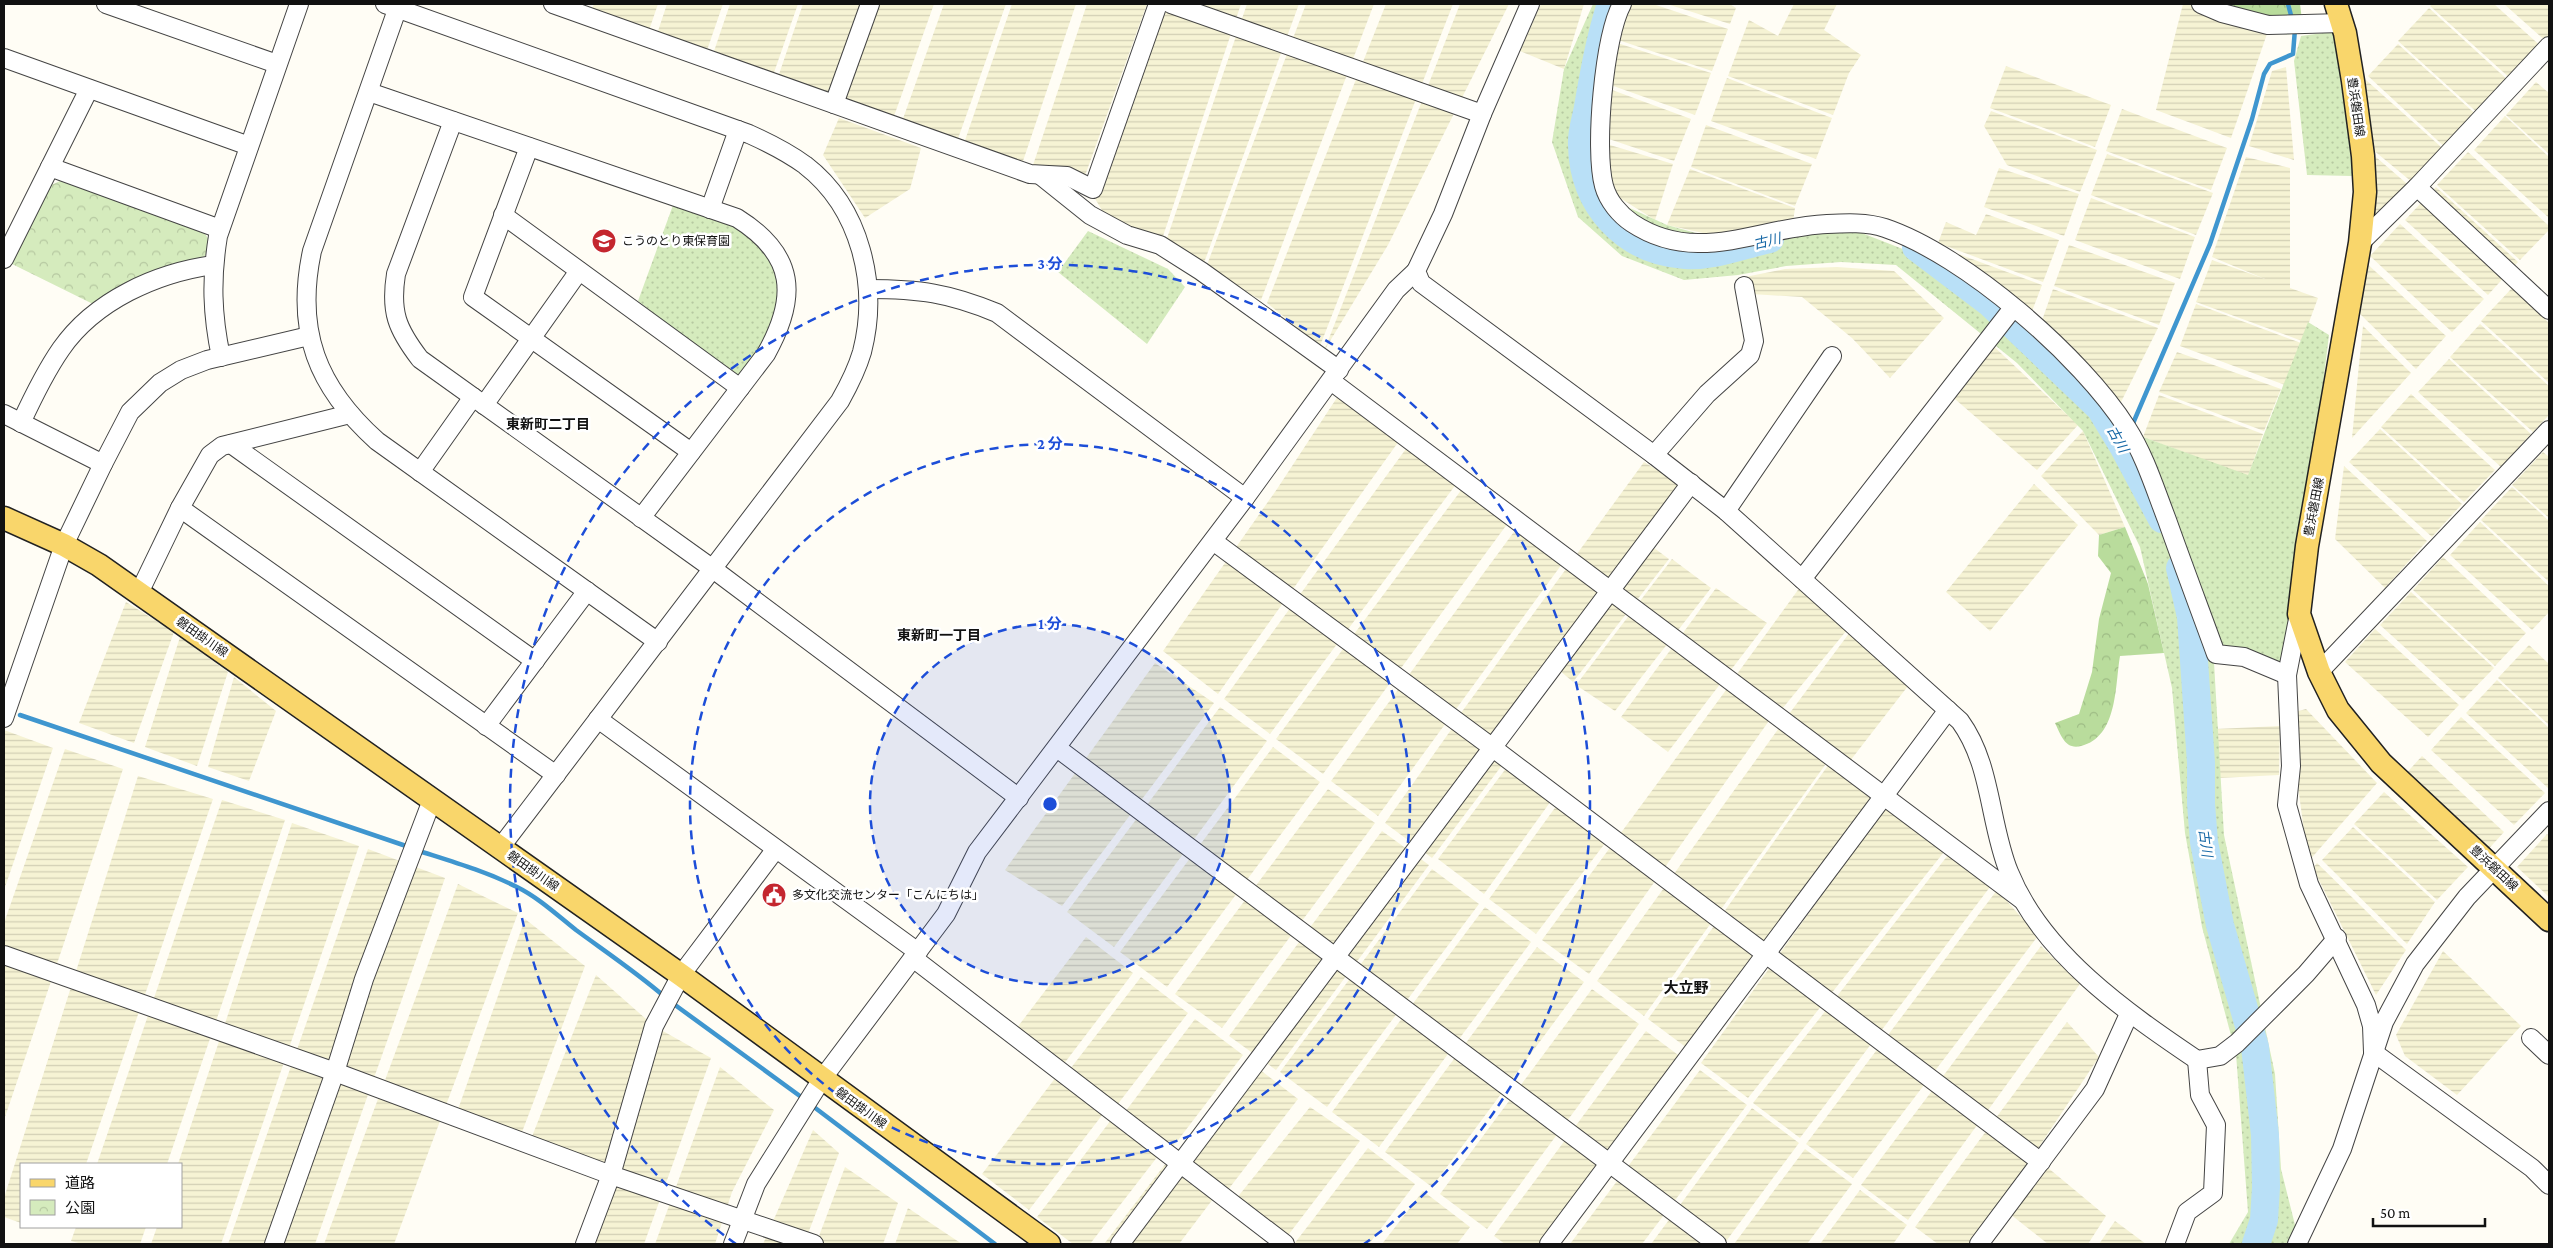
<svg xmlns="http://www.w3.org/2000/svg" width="2553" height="1248" font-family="'Crimson Pro','Noto Sans JP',serif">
	<defs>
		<pattern id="farmland-rules" width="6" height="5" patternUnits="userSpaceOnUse" patternTransform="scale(1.25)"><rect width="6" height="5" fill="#f6f3d4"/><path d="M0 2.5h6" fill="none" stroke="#d2cfb5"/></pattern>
		<pattern id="grass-dots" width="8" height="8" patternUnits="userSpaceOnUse" patternTransform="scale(1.25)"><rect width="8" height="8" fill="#d5ebbd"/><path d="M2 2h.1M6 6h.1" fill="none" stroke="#b6c8a1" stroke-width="1.8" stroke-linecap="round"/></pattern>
		<pattern id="forest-crowns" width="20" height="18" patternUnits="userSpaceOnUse" patternTransform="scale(1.25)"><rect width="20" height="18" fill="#b9dc9c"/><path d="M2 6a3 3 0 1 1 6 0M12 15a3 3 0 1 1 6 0" fill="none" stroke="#9ebc85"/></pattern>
		<pattern id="park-crowns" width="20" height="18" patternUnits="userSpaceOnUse" patternTransform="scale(1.25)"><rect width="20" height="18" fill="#d5ebbd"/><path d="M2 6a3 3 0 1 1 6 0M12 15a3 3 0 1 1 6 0" fill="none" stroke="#b6c8a1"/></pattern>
	</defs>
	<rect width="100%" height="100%" fill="#fffdf5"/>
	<g fill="url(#farmland-rules)">
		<polygon points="594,4 658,4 647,36 588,20"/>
		<polygon points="667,4 723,4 705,56 656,37"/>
		<polygon points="730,4 798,4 771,81 711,60"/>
		<polygon points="803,4 867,4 835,100 776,83"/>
		<polygon points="877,4 934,4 893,119 844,100"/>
		<polygon points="944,4 1006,4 955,147 900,127"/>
		<polygon points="1012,4 1076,4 1020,170 962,149"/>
		<polygon points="1087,4 1147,4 1078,195 1030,174"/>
		<polygon points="1167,4 1241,4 1160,245 1112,227 1094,197"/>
		<polygon points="1247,4 1299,4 1201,271 1164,247"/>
		<polygon points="1306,4 1374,4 1261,300 1205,270"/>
		<polygon points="1386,4 1453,4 1320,346 1267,303"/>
		<polygon points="1460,4 1509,4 1388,245 1324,351"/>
		<polygon points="1541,4 1584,4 1564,69 1520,51"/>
		<polygon points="1624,4 1653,4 1728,29 1712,71 1612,38"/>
		<polygon points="1667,4 1730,4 1736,8 1730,24"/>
		<polygon points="1794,4 1837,4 1824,30 1861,55 1849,73 1833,115 1728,76 1749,20 1778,36"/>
		<polygon points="2183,4 2201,4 2268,31 2231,138 2156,110"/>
		<polygon points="2432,4 2494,4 2544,49 2513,81 2430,6"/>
		<polygon points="2504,4 2549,4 2549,44"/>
		<polygon points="2429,8 2511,83 2481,116 2398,41"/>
		<polygon points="1611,41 1711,73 1695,115 1605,83"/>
		<polygon points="2398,44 2481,119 2450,152 2368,76"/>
		<polygon points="2006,66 2111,105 2095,147 1990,108"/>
		<polygon points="2286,67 2294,160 2249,146 2272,71"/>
		<polygon points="1727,78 1832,118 1816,159 1711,121"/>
		<polygon points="2366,80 2449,154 2418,187 2361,140 2354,90"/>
		<polygon points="2536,82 2549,93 2549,154 2506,115"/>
		<polygon points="1604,87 1691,119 1674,161 1600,136"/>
		<polygon points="2122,109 2227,148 2211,190 2106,151"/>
		<polygon points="1991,111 2097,150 2080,192 2007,165 1984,126"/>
		<polygon points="2505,116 2549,157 2549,218 2474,150"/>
		<polygon points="839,118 921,148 910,189 865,218 823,155"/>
		<polygon points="1706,125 1812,164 1795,206 1691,167"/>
		<polygon points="1600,142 1673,164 1655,220 1604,188"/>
		<polygon points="2362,145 2413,189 2381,222 2362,222"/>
		<polygon points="2468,152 2549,226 2549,230 2520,260 2437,185"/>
		<polygon points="2107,154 2213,193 2196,235 2091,195"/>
		<polygon points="2246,157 2290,168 2290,288 2318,298 2302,341 2196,302 2212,260 2265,279 2212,257"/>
		<polygon points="1999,168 2079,194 2064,236 1984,207"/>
		<polygon points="1690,169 1795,208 1792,229 1712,235 1667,225"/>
		<polygon points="2436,187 2518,262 2488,295 2405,220"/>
		<polygon points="2091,198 2195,237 2180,279 2075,240"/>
		<polygon points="1986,214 2059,240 2043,282 1938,243 1946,222 1976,235"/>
		<polygon points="2400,224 2484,299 2452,332 2370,256"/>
		<polygon points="2069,245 2175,283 2159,325 2054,286"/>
		<polygon points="1937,246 2042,285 2026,327"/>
		<polygon points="2364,261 2446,336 2416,369 2357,311"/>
		<polygon points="1837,267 1894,271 1944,318 1890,378 1852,338 1802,297 1751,294 1740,278 1785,269"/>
		<polygon points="2512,288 2549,323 2549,383 2481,321"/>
		<polygon points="2053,289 2158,328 2121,402 2039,329"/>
		<polygon points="2196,304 2301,343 2285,385 2180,346"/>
		<polygon points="2480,324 2549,386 2549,415 2533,432 2450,357"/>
		<polygon points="2363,326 2411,373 2352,438 2359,364"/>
		<polygon points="1988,341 2078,425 2037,470 1948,393"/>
		<polygon points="2177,352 2281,389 2264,431 2159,392"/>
		<polygon points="2449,359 2531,434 2501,467 2418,392"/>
		<polygon points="2411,394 2495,470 2464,502 2381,427"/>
		<polygon points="2159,395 2263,434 2248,476 2143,437"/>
		<polygon points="1338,396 1399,441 1218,694 1163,651 1277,489"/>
		<polygon points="2380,429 2462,504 2432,537 2349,462"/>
		<polygon points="2083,431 2125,527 2099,535 2041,476"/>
		<polygon points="1408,446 1457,483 1270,734 1224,699"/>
		<polygon points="2543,452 2549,457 2549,518 2512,485"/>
		<polygon points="1644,462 1682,485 1489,741 1458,717"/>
		<polygon points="2344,466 2427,541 2385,588 2335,539"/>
		<polygon points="2034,484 2078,525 1990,631 1946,592"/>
		<polygon points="2512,487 2549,521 2549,582 2481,520"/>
		<polygon points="1462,489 1508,523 1323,774 1276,739"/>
		<polygon points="2480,522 2549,586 2549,612 2532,630 2450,555"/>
		<polygon points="1516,529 1562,564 1378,816 1331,781"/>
		<polygon points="1650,545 1669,559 1573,682 1558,669"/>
		<polygon points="2443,557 2526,633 2495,666 2413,590"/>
		<polygon points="1672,559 1711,588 1615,711 1576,685"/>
		<polygon points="1803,583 1847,630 1782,709 1737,674"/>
		<polygon points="1716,588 1767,623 1668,752 1621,717"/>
		<polygon points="2411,592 2494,668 2463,700 2380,625"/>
		<polygon points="126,602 174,632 134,743 79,723"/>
		<polygon points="2375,629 2459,705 2428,737 2345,662"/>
		<polygon points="1850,632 1908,686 1850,761 1789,714"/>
		<polygon points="180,637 228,672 197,766 145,747"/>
		<polygon points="2529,645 2549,664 2549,725 2498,678"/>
		<polygon points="1155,663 1214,703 1062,906 1005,870"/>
		<polygon points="234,677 276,711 249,781 208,767"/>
		<polygon points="2497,680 2549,728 2549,789 2466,713"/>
		<polygon points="1729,686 1771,718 1589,974 1542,940"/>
		<polygon points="1220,707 1267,741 1114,947 1067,912"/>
		<polygon points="2306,709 2377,783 2308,862 2297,778 2295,712"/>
		<polygon points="2461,717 2545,793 2514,825 2431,750"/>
		<polygon points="1781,725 1828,761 1644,1016 1597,981"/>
		<polygon points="2280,726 2279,775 2220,778 2215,729"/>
		<polygon points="1453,727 1503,764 1432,858 1385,823"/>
		<polygon points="4,730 53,748 4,890"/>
		<polygon points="1273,747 1320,782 1167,987 1120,952"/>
		<polygon points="65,749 123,769 4,1120 4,923"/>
		<polygon points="2422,756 2504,832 2474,865 2391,790"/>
		<polygon points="1829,764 1874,796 1687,1048 1648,1019"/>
		<polygon points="1507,767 1551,801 1484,894 1438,859"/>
		<polygon points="138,776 213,799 86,1164 21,1164 21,1223 4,1217 4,1198"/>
		<polygon points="1328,789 1375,823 1222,1028 1175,994"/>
		<polygon points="2384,792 2468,867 2437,900 2354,824"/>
		<polygon points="222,800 285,820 167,1164 97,1164"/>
		<polygon points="1557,805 1606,842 1536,934 1489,899"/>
		<polygon points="1886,806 1944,852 1748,1098 1701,1063"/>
		<polygon points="292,823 359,846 221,1244 151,1244 157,1227 181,1227 181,1164 178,1164"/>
		<polygon points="2353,827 2435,902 2407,944 2322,860"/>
		<polygon points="1382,831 1429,865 1276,1070 1229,1036"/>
		<polygon points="2547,834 2549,836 2549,897 2517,867"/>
		<polygon points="368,849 445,878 315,1244 228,1244"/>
		<polygon points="1948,855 1990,887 1800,1138 1753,1103"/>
		<polygon points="2317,863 2406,950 2376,995 2313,868"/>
		<polygon points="1432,869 1479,904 1327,1107 1280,1072"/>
		<polygon points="458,884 518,913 394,1244 324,1244"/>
		<polygon points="1997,890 2038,936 1853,1178 1806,1144"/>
		<polygon points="1485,907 1531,942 1379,1147 1332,1112"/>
		<polygon points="525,919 585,966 519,1140 455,1118"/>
		<polygon points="1086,937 1133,973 1060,1069 1013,1033"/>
		<polygon points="2041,946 2080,984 1908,1220 1861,1185"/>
		<polygon points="1537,947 1584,982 1432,1187 1385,1152"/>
		<polygon points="2443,951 2521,1026 2457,1095 2405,1056 2396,1035"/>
		<polygon points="596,975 654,1026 711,1058 644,1244 585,1244 610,1176 529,1144"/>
		<polygon points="1141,977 1188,1013 1114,1109 1067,1073"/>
		<polygon points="1592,989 1639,1024 1487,1229 1440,1194"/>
		<polygon points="1195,1019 1243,1055 1169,1152 1122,1116"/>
		<polygon points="2067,1022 2099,1057 1974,1244 1938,1244 1915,1227"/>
		<polygon points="1646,1031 1693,1066 1560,1244 1505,1244 1494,1236"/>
		<polygon points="1251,1063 1298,1099 1224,1195 1177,1159"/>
		<polygon points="720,1067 774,1110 732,1192 715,1244 655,1244"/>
		<polygon points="1700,1070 1747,1105 1642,1244 1570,1244"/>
		<polygon points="1056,1077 1103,1114 1029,1210 982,1174"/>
		<polygon points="1310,1107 1360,1141 1286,1238 1236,1199"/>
		<polygon points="1752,1108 1799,1143 1724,1244 1651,1244"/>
		<polygon points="1111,1120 1158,1156 1090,1244 1073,1244 1037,1217"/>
		<polygon points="813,1130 839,1153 804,1244 763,1244"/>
		<polygon points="1368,1148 1415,1184 1369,1244 1294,1244"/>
		<polygon points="1805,1149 1852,1184 1807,1244 1734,1244"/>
		<polygon points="2041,1162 2106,1216 2088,1244 2048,1244 2005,1210"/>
		<polygon points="1166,1163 1213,1199 1179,1244 1104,1244"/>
		<polygon points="845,1167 898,1203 883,1244 816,1244"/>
		<polygon points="1860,1190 1907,1225 1893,1244 1820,1244"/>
		<polygon points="1423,1191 1470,1227 1457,1244 1382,1244"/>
		<polygon points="908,1208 962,1244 895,1244"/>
		<polygon points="2115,1221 2146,1244 2099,1244"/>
		<polygon points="76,1227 146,1227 140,1244 82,1244 71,1241"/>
	</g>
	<g fill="url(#grass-dots)">
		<polygon points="1593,4 1622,4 1602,102 1610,199 1667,225 1725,241 1849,228 1941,264 2075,365 2140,452 2124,446 2154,484 2204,618 2143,437 2248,475 2308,322 2329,335 2287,675 2213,645 2224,835 2275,1074 2281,1169 2298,1237 2295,1244 2229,1244 2248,1212 2236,1054 2202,927 2185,833 2172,688 2140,547 2083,431 2017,363 1896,265 1841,262 1786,266 1738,275 1684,280 1622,256 1578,217 1552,142 1564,69"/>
		<polygon points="2338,31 2349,97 2352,176 2307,175 2294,61 2301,36"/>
		<polygon points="676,197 710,209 771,247 787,294 743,384 638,301"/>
		<polygon points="1088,231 1168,269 1185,287 1147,344 1058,272"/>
	</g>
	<g fill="url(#forest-crowns)">
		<path d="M 2223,4 L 2300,4 L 2302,20 L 2291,34 C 2268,37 2242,15 2223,4 Z"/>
		<path d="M 2125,527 L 2148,584 L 2164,653 L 2120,656 C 2115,685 2118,737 2081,746 C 2065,750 2061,735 2055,723 L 2079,714 L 2092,672 L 2099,619 L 2111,573 L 2098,556 L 2099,535 Z"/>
	</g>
	<polygon fill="url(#park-crowns)" points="60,181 203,231 210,241 205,256 144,275 93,304 10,263 49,186"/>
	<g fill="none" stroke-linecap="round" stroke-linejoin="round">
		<g stroke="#3f96cf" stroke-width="4.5">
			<polyline points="2288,4 2292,19"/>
			<polyline points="2131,428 2210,244 2252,119 2264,74 2270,64 2293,54 2295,29"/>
			<polyline points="2123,446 2127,437"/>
			<polyline points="20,715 409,847"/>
			<path d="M 416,850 C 450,861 485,871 517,887 C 539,898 557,915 576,930 C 606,952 636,972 665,997"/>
			<polyline points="671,1002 804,1099"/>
			<polyline points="810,1104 995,1244"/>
		</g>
		<g stroke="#b9e0f7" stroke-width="28">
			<path d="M 1611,4 C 1600,38 1594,72 1588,107 C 1586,119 1581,133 1582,145 C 1583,205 1625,251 1685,255 C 1714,257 1742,245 1770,239"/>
			<polyline points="1916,247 1990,303 2100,408 2123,446 2162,519"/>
			<polyline points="2180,568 2191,617 2201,763 2201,804 2204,842 2220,925 2255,1047 2265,1135 2266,1187 2264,1220 2256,1244"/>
		</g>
		<defs>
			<g id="minor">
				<polyline points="106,4 277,64"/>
				<path d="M 385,4 L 749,134 C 769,143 787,152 805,165 C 861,208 879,286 862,352 C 857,369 849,385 840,401 L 500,848"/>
				<path d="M 399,4 L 312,251 C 295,331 317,387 377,441 L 658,642"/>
				<polyline points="553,4 1030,174 1067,176 1093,189 1158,4"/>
				<polyline points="1171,4 1482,114"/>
				<path d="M 1530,4 L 1482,114 L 1443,214 L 1416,271 L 1421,283 L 1654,455 L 1726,511 L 1960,721 C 1992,765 1989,823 2009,872 C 2042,954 2126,1012 2197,1060 L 2220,1056 L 2237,1043 L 2306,974 L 2337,938"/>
				<path d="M 1622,4 C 1604,37 1594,149 1604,186 C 1608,201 1620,215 1632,223 C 1697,266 1758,227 1827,224 C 1846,223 1867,222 1885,228 C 1965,255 2082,357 2127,428 C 2145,456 2155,489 2167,520 C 2183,565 2200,610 2216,654 L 2244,657 L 2287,675"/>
				<polyline points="2201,4 2222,13 2268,25 2342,23"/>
				<polyline points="4,58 249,146"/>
				<path d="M 369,92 L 737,218 C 796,255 798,297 766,354 L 641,518"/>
				<polyline points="834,104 870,4"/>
				<path d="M 453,121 L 396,274 C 390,312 397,329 420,359 L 713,569 L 1019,798"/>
				<polyline points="529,147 473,297 691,452"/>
				<polyline points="50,167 220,229"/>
				<polyline points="1040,175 1090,215 1127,235 1160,245 1201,271 1339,370"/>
				<polyline points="2417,187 2549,310"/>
				<polyline points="710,209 738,130"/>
				<polyline points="503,215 740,388"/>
				<polyline points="2360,243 2417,187 2549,46"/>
				<polyline points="4,259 89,89"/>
				<path d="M 868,289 C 919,289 949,293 997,313 L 1245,498"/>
				<path d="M 221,357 C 212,314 211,279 218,236 L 299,4"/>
				<polyline points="1331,381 2021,899"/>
				<polyline points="484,405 579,271"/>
				<polyline points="4,414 103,464"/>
				<path d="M 21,423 C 33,397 45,372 61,349 C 95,300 157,273 213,265"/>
				<polyline points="231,444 535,661"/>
				<polyline points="1654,455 1707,394 1750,355 1754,341 1744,286"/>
				<polyline points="420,472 473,397"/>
				<polyline points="180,508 556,775"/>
				<polyline points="1726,511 1832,356"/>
				<polyline points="1213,541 1493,748 2041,1162"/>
				<polyline points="1802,579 2013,308"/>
				<polyline points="139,593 180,508 210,455 222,446 350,414"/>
				<polyline points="2299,614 2287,675 2291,766 2287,805 2309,884 2366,1005 2372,1026 2373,1052 2532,1168 2549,1185"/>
				<polyline points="2319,672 2549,430"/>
				<polyline points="4,718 64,545 103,464 130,412 160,383 181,370 207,360 309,336"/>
				<polyline points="598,719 918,952"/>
				<polyline points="486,726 587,591"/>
				<polyline points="1057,748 1717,1244"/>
				<polyline points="4,955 335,1072 611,1175 814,1244"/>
				<polyline points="913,958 1285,1244"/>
				<polyline points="2531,1038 2549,1055"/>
				<polyline points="274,1244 335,1072 364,979 432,800"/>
				<polyline points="585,1244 611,1175 654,1026 681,975 775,850"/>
				<polyline points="733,1244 756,1184 822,1079 946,914 977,852 1245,498 1396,290 1416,271"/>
				<polyline points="1120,1244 1691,483"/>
				<polyline points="1549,1244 1948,710"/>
				<polyline points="1979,1244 2095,1089 2129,1014"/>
				<polyline points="2175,1244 2187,1212 2213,1193 2216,1125 2200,1095 2197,1060"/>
				<polyline points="2297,1244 2342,1149 2384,1022 2415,964 2467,897 2549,811"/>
			</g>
			<g id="major">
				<polyline points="2336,4 2345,33 2353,81 2363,156 2365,192 2360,243 2307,546 2299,614 2319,672 2338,710 2381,763 2549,920"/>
				<polyline points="4,518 64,545 99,565 681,975 1049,1244"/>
			</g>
		</defs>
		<use href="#minor" stroke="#444" stroke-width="20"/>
		<use href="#major" stroke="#222" stroke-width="25"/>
		<use href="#minor" stroke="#fff" stroke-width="18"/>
		<use href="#major" stroke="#f9d66b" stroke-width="22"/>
	</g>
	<circle cx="1050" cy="804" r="180" fill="#1d4ed8" fill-opacity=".12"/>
	<g fill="none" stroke="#1d4ed8" stroke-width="2.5" stroke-dasharray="9 6">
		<circle cx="1050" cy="804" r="180"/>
		<circle cx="1050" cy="804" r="360"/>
		<path d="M736 1244A540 540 0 1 1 1364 1244"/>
	</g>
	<defs>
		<symbol id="school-disc" viewBox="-11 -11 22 22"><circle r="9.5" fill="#c4262e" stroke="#fff"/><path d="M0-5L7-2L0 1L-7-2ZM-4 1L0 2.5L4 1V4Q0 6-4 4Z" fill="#fff"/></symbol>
		<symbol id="civic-disc" viewBox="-11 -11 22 22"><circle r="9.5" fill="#c4262e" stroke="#fff"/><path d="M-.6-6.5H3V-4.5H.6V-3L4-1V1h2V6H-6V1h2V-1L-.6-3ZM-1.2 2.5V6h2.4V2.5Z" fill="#fff"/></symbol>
	</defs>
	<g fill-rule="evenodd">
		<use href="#school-disc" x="590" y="227" width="28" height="28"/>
		<use href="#civic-disc" x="760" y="881" width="28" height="28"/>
	</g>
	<g text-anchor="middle" stroke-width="5" stroke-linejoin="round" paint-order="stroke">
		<g font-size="12" fill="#111" stroke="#fff">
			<text transform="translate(2356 107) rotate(82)" y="4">豊浜磐田線</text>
			<text transform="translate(2314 507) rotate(-79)" y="4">豊浜磐田線</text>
			<text transform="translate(202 637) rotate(35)" y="4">磐田掛川線</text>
			<text transform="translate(2494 868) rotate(43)" y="4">豊浜磐田線</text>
			<text transform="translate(533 871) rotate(35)" y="4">磐田掛川線</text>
			<text transform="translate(861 1108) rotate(36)" y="4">磐田掛川線</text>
		</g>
		<g font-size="12" fill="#111" stroke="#fff" text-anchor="start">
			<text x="622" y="245">こうのとり東保育園</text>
			<text x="792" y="899">多文化交流センター「こんにちは」</text>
		</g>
		<g font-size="14" font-style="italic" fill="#1768a6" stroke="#fff">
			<text transform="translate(1767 241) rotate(-13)" y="5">古川</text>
			<text transform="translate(2118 439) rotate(61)" y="5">古川</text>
			<text transform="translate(2206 843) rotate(83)" y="5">古川</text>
		</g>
		<g font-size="14" font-weight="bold" fill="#111" stroke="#fff">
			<text x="548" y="429">東新町二丁目</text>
			<text x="939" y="640">東新町一丁目</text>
		</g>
		<g font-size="15" font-weight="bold" fill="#111" stroke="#fff">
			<text x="1686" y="993">大立野</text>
		</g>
	</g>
	<circle cx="1050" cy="804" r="8" fill="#1d4ed8" stroke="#fff" stroke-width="2.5"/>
	<g font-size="15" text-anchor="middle" font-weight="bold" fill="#1d4ed8" stroke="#fff" stroke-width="5" stroke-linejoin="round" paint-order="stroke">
		<text x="1050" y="269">3 分</text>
		<text x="1050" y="449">2 分</text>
		<text x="1050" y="629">1 分</text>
	</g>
	<rect width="2553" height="1248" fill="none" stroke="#111111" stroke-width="10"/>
	<rect x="20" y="1163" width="162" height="65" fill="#ffffff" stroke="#a0a0a0"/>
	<rect x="30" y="1179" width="25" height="8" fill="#f9d66b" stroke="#a0a0a0"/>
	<text x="65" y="1188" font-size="15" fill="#111111">道路</text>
	<rect x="30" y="1200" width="25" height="15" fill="url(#park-crowns)" stroke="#a0a0a0"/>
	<text x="65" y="1213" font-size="15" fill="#111111">公園</text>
	<path d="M2373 1218v8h112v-8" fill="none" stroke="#111111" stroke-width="2.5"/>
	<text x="2380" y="1218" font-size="15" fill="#111111" stroke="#ffffff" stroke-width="4" paint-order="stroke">50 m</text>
</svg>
